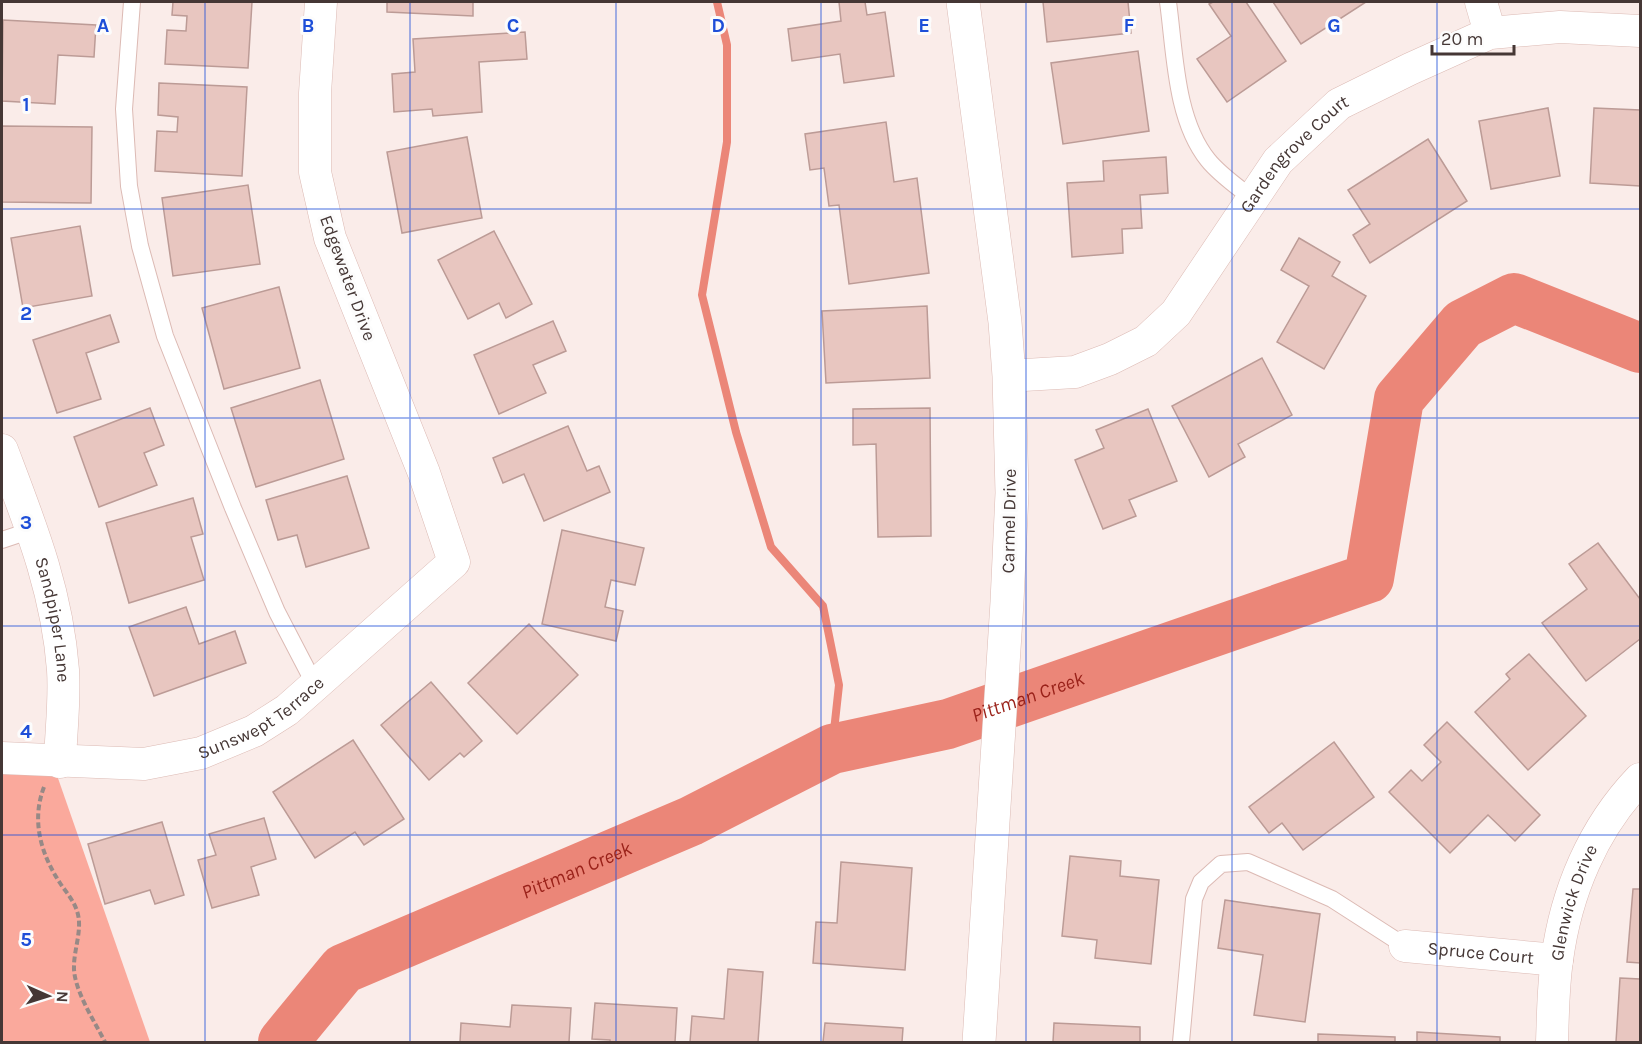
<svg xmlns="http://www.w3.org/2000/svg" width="1642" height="1044" font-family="Karla,sans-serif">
	<rect width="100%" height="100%" fill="#faece9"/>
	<polygon fill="#faa99c" points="2,759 52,761 150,1042 2,1042"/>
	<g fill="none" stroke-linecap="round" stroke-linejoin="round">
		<polyline stroke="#eb8678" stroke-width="8" points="717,2 727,45 727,142 702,295 736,432 771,547 823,606 839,685 832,749"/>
		<path stroke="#eb8678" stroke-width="50" id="s1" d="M 283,1042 L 343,969 L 691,821 L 832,749 L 948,724 L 1369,578 L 1399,399 L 1463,324 L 1514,298 L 1640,348"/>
	</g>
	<g fill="#e8c6c0" stroke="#bc9b96" stroke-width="1.5">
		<polygon points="173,2 252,2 248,68 165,64 167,30 186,31 187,16 172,15"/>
		<polygon points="387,2 473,2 473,16 387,12"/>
		<polygon points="839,2 865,2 867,15 885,12 894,76 844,83 840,54 792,61 788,29 841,21"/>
		<polygon points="1043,2 1128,2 1131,33 1047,42"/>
		<polygon points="1213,2 1246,2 1286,61 1227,102 1197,59 1231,36 1209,4"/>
		<polygon points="1273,2 1366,2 1301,44"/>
		<polygon points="3,20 96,25 94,57 58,55 55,104 2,101"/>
		<polygon points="525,32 527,59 479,62 482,112 433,116 432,109 394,112 392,74 415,72 413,39"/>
		<polygon points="1138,51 1149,131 1063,144 1051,63"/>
		<polygon points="159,83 247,87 242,176 155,171 157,131 177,132 178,117 158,115"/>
		<polygon points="1548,108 1560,176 1491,189 1479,121"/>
		<polygon points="1594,108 1640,110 1640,186 1590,183"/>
		<polygon points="886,122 894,182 917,178 929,273 849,284 839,205 829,206 824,168 810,170 805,134"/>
		<polygon points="2,126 92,127 91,203 2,202"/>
		<polygon points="467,137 482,218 402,233 387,152"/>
		<polygon points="1428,139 1467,201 1370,263 1353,235 1370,224 1348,190"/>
		<polygon points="1166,157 1168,193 1140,195 1142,228 1122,229 1123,253 1072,257 1067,183 1104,181 1103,161"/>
		<polygon points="248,185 260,264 173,276 162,198"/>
		<polygon points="80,226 92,296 23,308 11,238"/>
		<polygon points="494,231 532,304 506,318 499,303 468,319 438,260"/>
		<polygon points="1299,238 1340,262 1332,276 1366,296 1324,369 1277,342 1309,286 1281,270"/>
		<polygon points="279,287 300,368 224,389 202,308"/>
		<polygon points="927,306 930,378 826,383 822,311"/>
		<polygon points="110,315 119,342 86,353 101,399 57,413 33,340"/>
		<polygon points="553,321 566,351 533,365 546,393 499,414 474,355"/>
		<polygon points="1262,358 1292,415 1238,444 1245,457 1209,477 1172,406"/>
		<polygon points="320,380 344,459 256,487 231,408"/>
		<polygon points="150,408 164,445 144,453 157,485 99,507 74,437"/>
		<polygon points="930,408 931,536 878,537 876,444 853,445 853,409"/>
		<polygon points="1148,409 1177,481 1129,500 1136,516 1103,529 1075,460 1104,448 1096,430"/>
		<polygon points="568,426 587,471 599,466 610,492 544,521 524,474 503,483 493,458"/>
		<polygon points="347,476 369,548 306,567 297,535 278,540 266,500"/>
		<polygon points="193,498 203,534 191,537 204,580 129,603 106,523"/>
		<polygon points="562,530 644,548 635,585 611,580 605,607 623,611 616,641 542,624"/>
		<polygon points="1598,543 1640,599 1640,639 1586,681 1542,623 1587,589 1569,564"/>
		<polygon points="186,607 199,644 235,631 246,663 154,696 129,627"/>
		<polygon points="529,624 578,675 517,734 468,683"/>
		<polygon points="1529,654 1586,716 1528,770 1475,712 1510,679 1506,674"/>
		<polygon points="431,682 482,741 464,757 460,753 429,780 381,725"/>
		<polygon points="1447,722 1540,815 1515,841 1488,815 1450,853 1389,792 1411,770 1422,781 1441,762 1424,745"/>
		<polygon points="353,740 404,819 364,845 355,832 315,858 273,792"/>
		<polygon points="1334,742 1374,797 1303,850 1282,823 1269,833 1249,807"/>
		<polygon points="264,818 276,859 251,867 259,895 212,908 198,860 216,855 209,834"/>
		<polygon points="162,822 184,895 155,904 150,890 105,904 88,844"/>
		<polygon points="1070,856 1121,861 1120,876 1159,880 1151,964 1095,958 1097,940 1062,936"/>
		<polygon points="841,862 912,868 905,970 813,963 816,922 837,923"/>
		<polygon points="1633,889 1640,889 1640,963 1627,962"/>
		<polygon points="1225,900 1320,914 1305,1022 1254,1015 1263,955 1218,948"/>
		<polygon points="728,969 763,972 758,1042 690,1042 692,1016 724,1019"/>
		<polygon points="1620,978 1640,979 1640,1042 1616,1042"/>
		<polygon points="595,1003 677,1008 675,1042 610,1042 610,1040 592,1039"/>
		<polygon points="512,1005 571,1008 569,1042 460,1042 461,1023 510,1027"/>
		<polygon points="825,1023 903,1028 902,1042 823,1042"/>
		<polygon points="1054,1023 1140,1027 1140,1042 1053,1042"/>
		<polygon points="1417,1032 1500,1037 1500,1042 1417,1042"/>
		<polygon points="1318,1034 1395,1037 1395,1042 1318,1042"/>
	</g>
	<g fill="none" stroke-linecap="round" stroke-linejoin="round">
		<defs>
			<g id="service">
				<polyline points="132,2 124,109 129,186 140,246 165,336 233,508 277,612 315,685"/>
				<path d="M 1168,2 C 1175,52 1175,119 1208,160 C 1220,175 1238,187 1253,199"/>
				<polyline points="2,540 32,530"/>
				<polyline points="1181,1042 1194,899 1201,882 1221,864 1248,862 1332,899 1405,946"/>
			</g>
			<g id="minor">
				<polyline points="1481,2 1490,33"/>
				<path id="s2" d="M 1009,376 L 1075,372 L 1110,359 L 1146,341 L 1176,313 L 1278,161 L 1339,104 L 1410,69 L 1490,33 L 1560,27 L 1640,31"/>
				<path id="s3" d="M 2,450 C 30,524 57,590 63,670 C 65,700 61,731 60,762"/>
				<path id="s4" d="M 2,758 L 144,764 L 201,753 L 254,731 L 287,710 L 454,562 L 424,473 L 330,238 L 315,172 L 315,93 L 321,2"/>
				<path id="s5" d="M 1405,946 L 1557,960"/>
				<path id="s6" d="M 1552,1042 C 1553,1015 1553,987 1557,960 C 1566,892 1593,828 1640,779"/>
			</g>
			<polyline id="tertiary" points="963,2 1005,322 1009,376 1012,493 1007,602 979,1042"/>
		</defs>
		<use href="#service" stroke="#dcbab4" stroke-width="18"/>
		<use href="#minor" stroke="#dcbab4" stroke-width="33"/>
		<use href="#tertiary" stroke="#dcbab4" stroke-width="34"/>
		<path stroke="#978986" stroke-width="4" stroke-dasharray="6 3" stroke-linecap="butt" d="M 44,787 C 31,821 41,854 60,883 C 66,892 74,901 77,911 C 83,928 74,949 74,966 C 73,989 95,1022 105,1042"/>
		<use href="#service" stroke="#fff" stroke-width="16"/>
		<use href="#minor" stroke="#fff" stroke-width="32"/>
		<use href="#tertiary" stroke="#fff" stroke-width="33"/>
	</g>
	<path fill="none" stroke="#1d4ed8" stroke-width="1.5" stroke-opacity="0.55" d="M 205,2 L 205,1042M 410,2 L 410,1042M 616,2 L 616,1042M 821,2 L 821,1042M 1026,2 L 1026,1042M 1232,2 L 1232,1042M 1437,2 L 1437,1042M 2,209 L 1640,209M 2,418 L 1640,418M 2,626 L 1640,626M 2,835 L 1640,835"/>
	<g text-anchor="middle" stroke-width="6" stroke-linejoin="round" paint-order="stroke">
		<g font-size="18" fill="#453735" stroke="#fcfcfc">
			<text dy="6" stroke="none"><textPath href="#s2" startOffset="384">Gardengrove Court</textPath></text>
			<text transform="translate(348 278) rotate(70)" y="6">Edgewater Drive</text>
			<text transform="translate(1009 521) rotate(-89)" y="6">Carmel Drive</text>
			<text dy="6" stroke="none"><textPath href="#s3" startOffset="178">Sandpiper Lane</textPath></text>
			<text dy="6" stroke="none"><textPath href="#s4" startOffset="270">Sunswept Terrace</textPath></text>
			<text dy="6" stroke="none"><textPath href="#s6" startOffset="142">Glenwick Drive</textPath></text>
			<text dy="6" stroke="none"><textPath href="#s5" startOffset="76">Spruce Court</textPath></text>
		</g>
		<g font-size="20" font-style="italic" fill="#9a221a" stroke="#fcfcfc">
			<text dy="7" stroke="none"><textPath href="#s1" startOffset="834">Pittman Creek</textPath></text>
			<text dy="7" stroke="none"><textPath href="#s1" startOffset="348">Pittman Creek</textPath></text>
		</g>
	</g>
	<g font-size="20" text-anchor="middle" font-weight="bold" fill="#1d4ed8" stroke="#fcfcfc" stroke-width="6" stroke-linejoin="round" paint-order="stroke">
		<text x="103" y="32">A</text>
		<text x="308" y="32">B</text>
		<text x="513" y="32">C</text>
		<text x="718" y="32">D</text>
		<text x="924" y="32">E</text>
		<text x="1129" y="32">F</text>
		<text x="1334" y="32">G</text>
		<text x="26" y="111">1</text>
		<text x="26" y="320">2</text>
		<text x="26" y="529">3</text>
		<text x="26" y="738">4</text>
		<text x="26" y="946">5</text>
	</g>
	<rect width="1642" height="1044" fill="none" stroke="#453735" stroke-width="6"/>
	<g transform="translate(48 996) rotate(93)" stroke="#fcfcfc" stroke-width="4.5" paint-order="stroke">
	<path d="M0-4.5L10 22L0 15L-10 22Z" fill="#453735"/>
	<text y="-9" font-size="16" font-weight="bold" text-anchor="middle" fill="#453735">N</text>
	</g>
	<path d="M1432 45v9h82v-9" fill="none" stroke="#453735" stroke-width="3"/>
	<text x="1441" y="45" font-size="18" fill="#453735" stroke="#fcfcfc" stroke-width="4.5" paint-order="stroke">20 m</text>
</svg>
